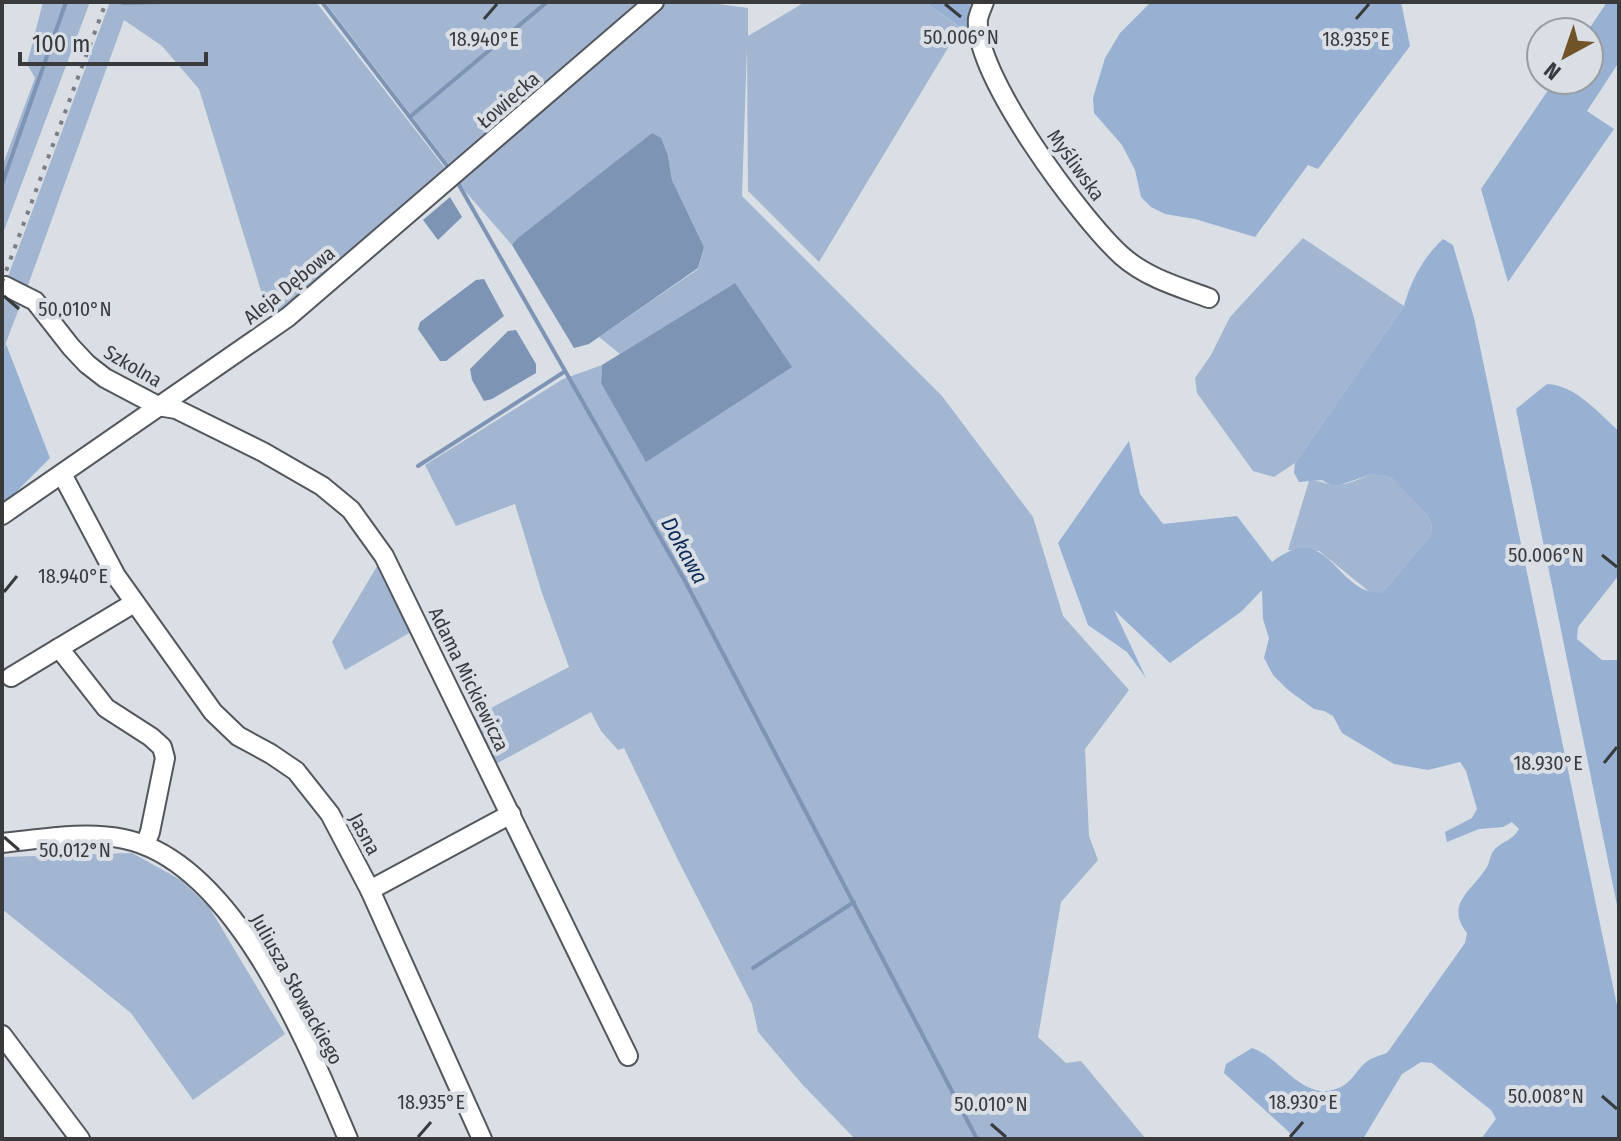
<svg xmlns="http://www.w3.org/2000/svg" width="1621" height="1141" font-family="'Fira Sans Condensed',sans-serif">
	<rect width="100%" height="100%" fill="#dadfe6"/>
	<g fill="#a2b5d1">
		<polygon points="43,2 90,2 2,236 2,167 35,78 27,64"/>
		<polygon points="110,2 316,2 448,172 280,313 266,307 199,89 162,46 124,20 27,288 7,279"/>
		<polygon points="325,2 644,2 453,170"/>
		<polygon points="664,2 703,2 748,8 748,36 805,2 925,2 960,28 819,262 748,191 747,46 742,196 942,396 1033,517 1063,616 1129,690 1085,749 1089,836 1098,860 1061,902 1038,1037 1066,1063 1081,1061 1146,1139 855,1139 802,1084 758,1032 752,1004 679,862 624,748 618,750 601,731 591,712 496,764 468,720 569,667 542,593 515,504 456,526 425,465 563,379 602,365 601,384 735,283 620,354 599,337 698,269 704,247 672,180 668,156 652,133 512,245 458,183"/>
		<polygon points="1303,238 1404,306 1295,463 1274,477 1253,471 1197,393 1195,378 1211,355 1230,317"/>
		<polygon points="3,297 23,298 2,353 2,300"/>
		<path d="M 1372,474 L 1394,478 L 1428,516 L 1432,526 L 1430,536 L 1382,593 L 1371,593 L 1319,551 L 1288,550 L 1309,481 C 1322,479 1326,486 1337,485 C 1348,485 1361,478 1372,474 Z"/>
		<polygon points="379,563 418,628 345,670 332,642"/>
		<polygon points="132,853 181,880 209,907 285,1034 193,1100 131,1013 2,909 2,857"/>
	</g>
	<g fill="#98b0d2">
		<polygon points="925,2 971,2 966,32"/>
		<polygon points="1151,2 1401,2 1410,46 1318,169 1308,165 1255,237 1195,219 1165,214 1151,207 1141,197 1135,170 1122,145 1094,113 1093,98 1105,58 1120,33"/>
		<polygon points="1607,2 1619,2 1619,62 1587,111 1614,129 1508,282 1481,189 1555,80 1589,80 1587,32"/>
		<path d="M 1443,239 L 1453,245 L 1474,318 L 1619,1015 L 1619,1139 L 1481,1139 L 1496,1119 L 1491,1110 L 1432,1063 L 1421,1062 L 1402,1074 L 1363,1139 L 1292,1139 L 1289,1132 L 1224,1073 L 1226,1064 L 1252,1048 C 1282,1058 1304,1105 1341,1087 C 1353,1081 1358,1067 1369,1060 C 1374,1057 1381,1055 1387,1053 L 1465,943 L 1467,933 C 1444,904 1473,890 1487,867 C 1490,861 1490,854 1495,849 C 1503,841 1513,840 1519,829 L 1512,822 L 1503,827 L 1479,829 L 1447,842 L 1445,832 L 1472,818 L 1477,809 L 1466,771 L 1460,762 L 1428,770 L 1394,764 L 1342,733 L 1333,716 L 1324,711 L 1314,709 L 1288,690 L 1273,675 L 1264,658 L 1269,638 L 1263,619 L 1262,590 L 1242,611 L 1170,663 L 1114,610 L 1146,678 L 1127,652 L 1088,625 L 1058,543 L 1129,441 L 1140,494 L 1163,524 L 1237,516 L 1272,562 C 1329,517 1335,595 1382,593 L 1430,536 L 1432,526 L 1428,516 L 1393,478 L 1372,474 L 1340,485 L 1330,485 L 1322,480 L 1299,482 L 1294,473 L 1295,463 L 1404,306 C 1411,280 1423,258 1443,239 Z"/>
		<polygon points="6,344 50,458 2,506 2,353"/>
		<path d="M 1547,384 C 1576,385 1598,413 1619,431 L 1619,575 L 1578,627 L 1577,639 L 1602,660 L 1619,660 L 1619,915 L 1516,409 Z"/>
	</g>
	<g fill="#7d94b4">
		<polygon points="652,133 661,138 668,156 672,180 704,247 698,268 589,344 574,348 512,245 518,238"/>
		<polygon points="450,197 462,217 438,240 423,220"/>
		<polygon points="484,279 504,316 446,361 440,361 418,329 420,322 476,280"/>
		<polygon points="735,283 792,367 646,462 601,383 602,365"/>
		<polygon points="516,330 536,364 536,373 492,399 484,401 472,380 470,369 508,331"/>
	</g>
	<g fill="none" stroke-linecap="round" stroke-linejoin="round">
		<g stroke="#7d94b4" stroke-width="4">
			<polyline points="322,2 451,171"/>
			<polyline points="123,3 164,2"/>
			<polyline points="411,116 547,2"/>
			<polyline points="455,178 685,581 977,1139"/>
			<polyline points="2,184 66,2"/>
			<polyline points="418,466 564,372"/>
			<polyline points="753,968 854,902"/>
		</g>
		<defs>
			<g id="minor">
				<path d="M 984,2 C 982,7 979,14 978,19 C 973,74 1081,219 1122,256 C 1147,278 1179,287 1209,298"/>
				<polyline points="5,286 35,301 71,347 87,364 105,378 158,406 176,409 263,452 322,486 351,510 384,556 628,1056"/>
				<polyline points="62,474 116,576 213,712 238,736 271,754 296,771 330,814 370,890 482,1139"/>
				<polyline points="2,515 288,317 654,2"/>
				<polyline points="134,603 59,648 106,708 151,737 162,747 165,758 150,832 145,845"/>
				<polyline points="11,677 59,648"/>
				<path d="M 2,843 C 42,839 85,831 124,839 C 235,862 308,1045 348,1139"/>
				<polyline points="370,890 511,814"/>
				<polyline points="2,1035 80,1139"/>
			</g>
		</defs>
		<use href="#minor" stroke="#53575d" stroke-width="22"/>
		<use href="#minor" stroke="#fff" stroke-width="18"/>
		<polyline stroke="#7b7f83" stroke-width="4" stroke-dasharray="4 8" stroke-linecap="butt" points="2,282 106,2"/>
	</g>
	<path fill="none" stroke="#383a3c" stroke-width="3" d="M 945,4 L 961,17M 484,19 L 497,4M 1356,19 L 1369,4M 4,296 L 19,309M 1602,555 L 1617,567M 4,592 L 17,576M 1604,763 L 1617,747M 4,837 L 19,850M 1602,1096 L 1617,1109M 991,1124 L 1006,1137M 418,1137 L 431,1122M 1290,1137 L 1303,1122"/>
	<g text-anchor="middle" stroke-width="8" stroke-linejoin="round" paint-order="stroke">
		<g font-size="20" fill="#383a3c" stroke="#dadfe6">
			<text transform="translate(508 100) rotate(-41)" y="7">Łowiecka</text>
			<text transform="translate(1076 165) rotate(54)" y="7">Myśliwska</text>
			<text transform="translate(289 285) rotate(-39)" y="7">Aleja Dębowa</text>
			<text transform="translate(133 366) rotate(30)" y="7">Szkolna</text>
			<text transform="translate(469 679) rotate(64)" y="7">Adama Mickiewicza</text>
			<text transform="translate(365 834) rotate(62)" y="7">Jasna</text>
			<text transform="translate(297 989) rotate(61)" y="7">Juliusza Słowackiego</text>
		</g>
		<g font-size="22" font-style="italic" fill="#0c2c57" stroke="#dadfe6">
			<text transform="translate(685 550) rotate(61)" y="8">Dokawa</text>
		</g>
	</g>
	<g font-size="20" text-anchor="middle" fill="#383a3c" stroke="#dadfe6" stroke-width="8" stroke-linejoin="round" paint-order="stroke">
		<text x="961" y="44">50.006°N</text>
		<text x="484" y="46">18.940°E</text>
		<text x="1356" y="46">18.935°E</text>
		<text x="75" y="316">50.010°N</text>
		<text x="1546" y="562">50.006°N</text>
		<text x="73" y="583">18.940°E</text>
		<text x="1548" y="770">18.930°E</text>
		<text x="75" y="857">50.012°N</text>
		<text x="1546" y="1103">50.008°N</text>
		<text x="431" y="1109">18.935°E</text>
		<text x="1303" y="1109">18.930°E</text>
		<text x="991" y="1111">50.010°N</text>
	</g>
	<rect width="1621" height="1141" fill="none" stroke="#383a3c" stroke-width="8"/>
	<g transform="translate(1565 56) rotate(220)"><circle r="38" fill="#dadfe6" stroke="#999da2" stroke-width="2"/>
	<path d="M0-6L14 30L0 20L-14 30Z" fill="#705427"/>
	<text y="-12" font-size="22" font-weight="bold" text-anchor="middle" fill="#383a3c">N</text>
	</g>
	<path d="M20 52v12h186v-12" fill="none" stroke="#383a3c" stroke-width="4"/>
	<text x="32" y="52" font-size="24" fill="#383a3c" stroke="#dadfe6" stroke-width="6" paint-order="stroke">100 m</text>
</svg>
